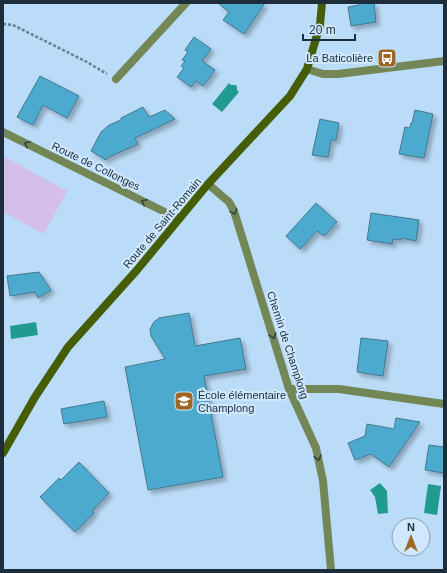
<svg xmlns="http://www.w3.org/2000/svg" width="447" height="573" font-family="Helvetica,sans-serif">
	<defs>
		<filter id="shadow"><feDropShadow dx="3.5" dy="3.5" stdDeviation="2" flood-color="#0004"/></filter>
	</defs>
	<rect width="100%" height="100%" fill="#bbdcf9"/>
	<polygon fill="#d3bfea" points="3,156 67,191 44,234 3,212"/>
	<g fill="#219b90">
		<polygon points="229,83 231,85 236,85 237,87 237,90 239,92 222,112 212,104"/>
		<polygon points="36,322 38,335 11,339 10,326"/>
		<polygon points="380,483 387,491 388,513 378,514 375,497 370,490"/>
		<polygon points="428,484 441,486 437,515 424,513"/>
	</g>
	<g fill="#4caacd" stroke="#42798e" filter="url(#shadow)">
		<polygon points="218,3 265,3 244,34 223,20 229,12"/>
		<polygon points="360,3 374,3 376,22 351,26 348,7 359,5"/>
		<polygon points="194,37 211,49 202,61 215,70 203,86 196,81 191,87 177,77 184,68 181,66 185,61 182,60 188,52 185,50"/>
		<polygon points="40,76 79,96 67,118 43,105 33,125 17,117"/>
		<polygon points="143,107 149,117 165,110 175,119 135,138 138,144 109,157 106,160 91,151 101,132 109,125 121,120 121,118"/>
		<polygon points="415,110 433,114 424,158 399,154 405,127 410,128 411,123 412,123"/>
		<polygon points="320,119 339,123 336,140 331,140 328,157 312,155"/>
		<polygon points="316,203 337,222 324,236 317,231 300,249 286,236"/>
		<polygon points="371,213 419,220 416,241 401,238 401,240 393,239 392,244 367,240"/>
		<polygon points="39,272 51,290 38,298 35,292 10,296 7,276"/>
		<polygon points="189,313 195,346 240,338 246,369 204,376 223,477 148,490 125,367 165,359 151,336 150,329 154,322 159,318"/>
		<polygon points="361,338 388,341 383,376 357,372"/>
		<polygon points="104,401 107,417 64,424 61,409"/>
		<polygon points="396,418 420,422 389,467 371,454 355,460 348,443 365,436 367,424 394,429"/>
		<polygon points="429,445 444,447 444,473 425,470"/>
		<polygon points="79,462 109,493 92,511 94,513 75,532 40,497 59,478 61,480"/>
	</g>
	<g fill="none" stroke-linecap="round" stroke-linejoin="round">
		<polyline stroke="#667e93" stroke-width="2.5" stroke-dasharray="3 2" stroke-linecap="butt" points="3,24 13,25 87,62 107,74"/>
		<g stroke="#738656" stroke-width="8">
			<polyline points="116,79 186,3"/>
			<polyline points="289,389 339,389 444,404"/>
		</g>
		<g stroke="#738656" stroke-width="8">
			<polyline points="3,132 179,219"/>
			<polyline points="208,184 229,202 234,211 289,389 316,448 323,481 331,570"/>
		</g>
		<polyline stroke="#738656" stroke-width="8" points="307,69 323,74 338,74 444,61"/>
		<polyline stroke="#455e06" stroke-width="8" points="3,453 35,397 68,347 137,270 208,184 290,96 307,69 320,25 322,3"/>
	</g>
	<defs><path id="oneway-chevron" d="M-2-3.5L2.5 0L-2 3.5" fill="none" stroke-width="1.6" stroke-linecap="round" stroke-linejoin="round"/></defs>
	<g stroke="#324342">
		<use href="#oneway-chevron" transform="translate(27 144) rotate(-154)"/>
		<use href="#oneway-chevron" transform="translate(144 202) rotate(-154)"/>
		<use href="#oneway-chevron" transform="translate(234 212) rotate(67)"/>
		<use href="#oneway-chevron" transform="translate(273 336) rotate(73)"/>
		<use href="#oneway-chevron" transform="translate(318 458) rotate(77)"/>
	</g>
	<defs>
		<symbol id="bus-square" viewBox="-11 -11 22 22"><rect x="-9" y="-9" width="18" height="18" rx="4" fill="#a06724" stroke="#cfe8fe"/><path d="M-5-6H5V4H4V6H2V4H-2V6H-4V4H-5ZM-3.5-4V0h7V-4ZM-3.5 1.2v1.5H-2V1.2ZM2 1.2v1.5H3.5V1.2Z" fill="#fff"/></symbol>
		<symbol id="school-square" viewBox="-11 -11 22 22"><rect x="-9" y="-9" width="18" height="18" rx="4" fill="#a06724" stroke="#cfe8fe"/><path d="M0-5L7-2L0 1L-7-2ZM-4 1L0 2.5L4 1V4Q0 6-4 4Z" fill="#fff"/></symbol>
	</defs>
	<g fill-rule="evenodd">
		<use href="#bus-square" x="376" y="47" width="22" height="22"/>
		<use href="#school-square" x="173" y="390" width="22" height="22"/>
	</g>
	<g text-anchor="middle" stroke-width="4" stroke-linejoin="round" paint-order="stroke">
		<g font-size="11" fill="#1d2d3b" stroke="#cfe8fe" text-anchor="end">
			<text x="373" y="62">La Baticolière</text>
			<text x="198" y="399" text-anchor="start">École élémentaire<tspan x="198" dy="13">Champlong</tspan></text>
		</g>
		<g font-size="11" fill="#1d2d3b" stroke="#cfe8fe">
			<text transform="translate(96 166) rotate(26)" y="4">Route de Collonges</text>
			<text transform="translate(162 223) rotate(-50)" y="4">Route de Saint-Romain</text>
			<text transform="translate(288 345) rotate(72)" y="4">Chemin de Champlong</text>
		</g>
	</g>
	<rect width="447" height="573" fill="none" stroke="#1d2d3b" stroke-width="8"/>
	<g transform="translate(411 537)"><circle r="19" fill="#cfe8fe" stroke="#889db0"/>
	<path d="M0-3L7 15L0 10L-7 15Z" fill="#a06724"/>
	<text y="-6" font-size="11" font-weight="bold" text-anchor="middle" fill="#1d2d3b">N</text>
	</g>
	<path d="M303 34v6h52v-6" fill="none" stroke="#1d2d3b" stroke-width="2"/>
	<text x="309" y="34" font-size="12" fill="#1d2d3b" stroke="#cfe8fe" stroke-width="3" paint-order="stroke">20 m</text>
</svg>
